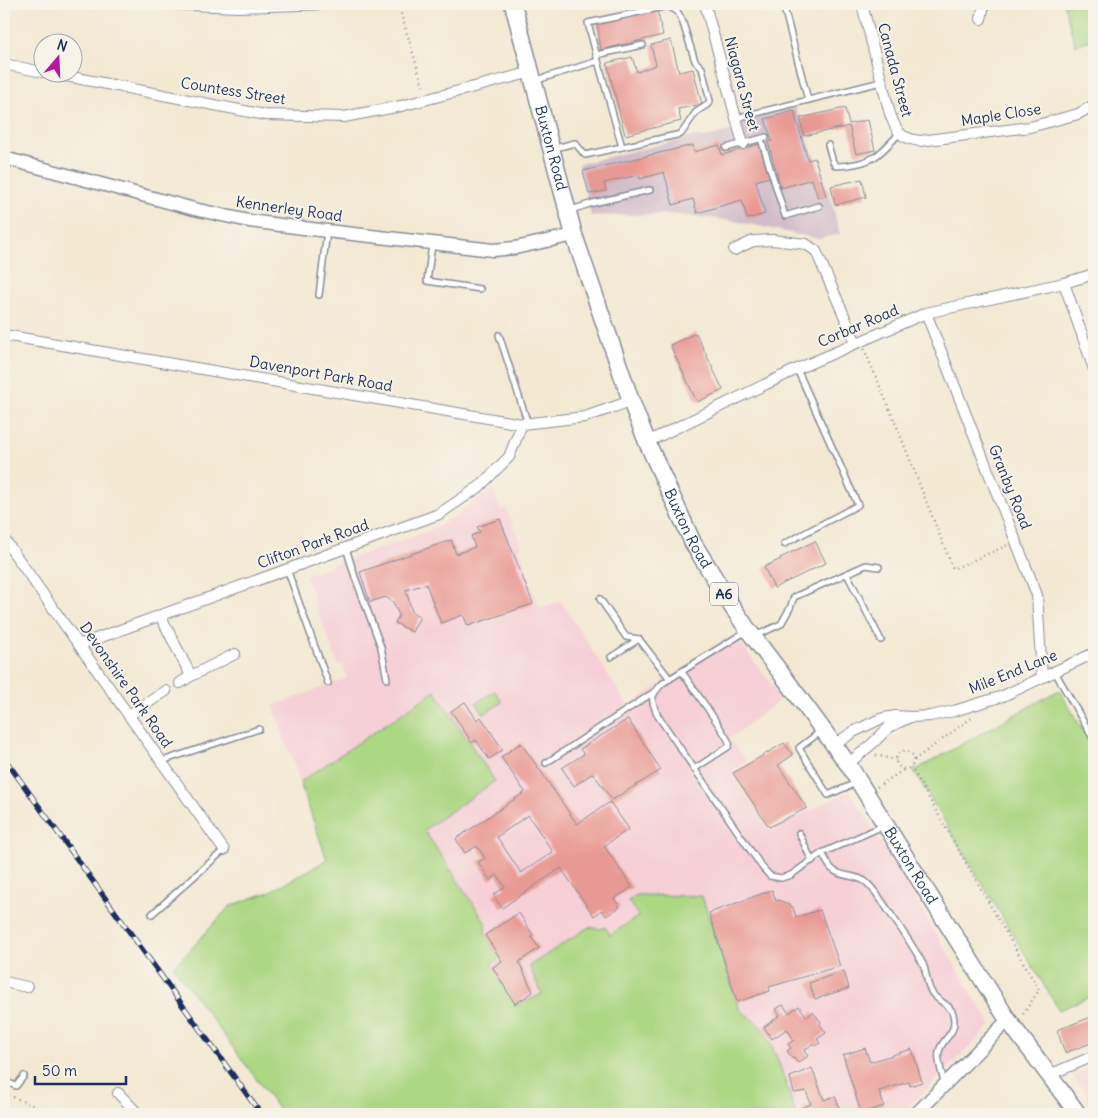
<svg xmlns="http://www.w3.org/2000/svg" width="1098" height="1118" font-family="Delius,sans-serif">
	<rect width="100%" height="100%" fill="#f7f3e8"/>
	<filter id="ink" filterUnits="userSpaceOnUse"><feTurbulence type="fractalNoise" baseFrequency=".02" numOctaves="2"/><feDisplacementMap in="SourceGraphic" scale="10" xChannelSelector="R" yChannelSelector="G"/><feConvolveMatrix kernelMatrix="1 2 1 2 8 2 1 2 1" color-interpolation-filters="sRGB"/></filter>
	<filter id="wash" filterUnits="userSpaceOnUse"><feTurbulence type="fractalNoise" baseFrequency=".0096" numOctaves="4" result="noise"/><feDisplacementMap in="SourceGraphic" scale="20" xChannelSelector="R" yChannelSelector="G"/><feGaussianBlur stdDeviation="1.12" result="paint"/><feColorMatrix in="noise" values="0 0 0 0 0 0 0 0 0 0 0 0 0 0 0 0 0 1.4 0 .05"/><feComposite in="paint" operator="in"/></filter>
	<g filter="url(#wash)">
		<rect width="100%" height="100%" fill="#f3e9d3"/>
		<g fill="#f6cfd7">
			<polygon points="492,488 501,510 506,508 522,546 519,548 539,608 561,601 628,706 734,635 782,698 729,739 747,761 731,771 769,830 850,791 991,1025 902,1114 282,1114 173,966 189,951 229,907 233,905 269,892 328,860 299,783 297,773 273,706 347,678 342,664 338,665 305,575 418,535 440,525 458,514"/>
			<polygon points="1094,1066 1094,1104 1073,1077"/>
		</g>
		<polygon fill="#d1bdc9" points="795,108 831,199 840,234 819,239 734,221 671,214 591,216 579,164 696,136 703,138 734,130 747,120"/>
		<g fill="#acd783" stroke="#648370">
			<polygon points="1064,4 1094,4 1094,39 1075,45"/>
			<polygon points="1059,690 1094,749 1094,995 1059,1010 914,771"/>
			<path d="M 435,691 L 495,781 L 424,830 L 486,923 L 485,933 L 501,958 L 491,964 L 518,1005 L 542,994 L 529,966 L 589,927 L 601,929 L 605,927 L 610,935 L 639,916 L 628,901 L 636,895 L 702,896 L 739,1008 C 745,1016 754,1019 760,1026 C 776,1046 787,1089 796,1114 L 282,1114 L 173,966 L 189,951 L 229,907 L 233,905 L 269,892 L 327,860 L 300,782 Z"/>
			<polygon points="495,691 502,702 484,714 476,703"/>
		</g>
		<g id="blocks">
			<g fill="#e99993" fill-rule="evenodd">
				<polygon points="657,10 663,35 601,50 597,23"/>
				<polygon points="671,40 679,72 693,69 702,104 678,109 681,121 625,135 607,63 632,57 637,72 656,65 651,45"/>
				<polygon points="845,108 849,124 868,120 875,150 856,154 849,126 804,136 800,118"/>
				<polygon points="794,111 808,160 815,158 826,196 818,198 812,179 781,188 768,142 772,141 765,119"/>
				<polygon points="759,144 769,177 756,181 765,214 747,219 742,200 697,213 693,199 673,205 664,172 640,179 639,175 604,183 606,191 589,194 583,171 693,145 694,152 719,145 722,155"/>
				<polygon points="862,179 866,197 835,205 831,186"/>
				<polygon points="696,333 723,390 697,402 670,345"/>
				<polygon points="500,519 533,604 468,626 463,615 441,623 426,584 406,590 412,612 420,617 412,632 395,623 399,615 393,602 386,597 370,602 360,572 451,540 456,554 475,547 471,536 480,532 477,527"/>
				<polygon points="815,541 826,563 774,588 764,567 781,559 780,558"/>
				<polygon points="465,702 477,720 481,717 503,750 489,759 476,740 472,743 451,711"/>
				<polygon points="628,719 661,770 612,800 593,773 574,786 562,768 584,754 580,749"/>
				<path d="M 521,743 L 577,824 L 610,802 L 629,829 L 604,846 L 632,887 L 614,899 L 620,907 L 606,916 L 602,910 L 594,916 L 561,868 L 502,908 L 493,895 L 505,887 L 497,875 L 490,880 L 478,862 L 485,858 L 477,846 L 465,853 L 456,839 L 525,792 L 501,757 ZM 528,815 L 553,852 L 521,873 L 497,837 Z"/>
				<polygon points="784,743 793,755 778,765 807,808 769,827 733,773"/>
				<polygon points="772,890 776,901 779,900 793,907 796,917 820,910 840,966 769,987 770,991 737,1002 709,913"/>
				<polygon points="519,913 533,935 531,937 539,948 519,962 533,992 515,1004 493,968 493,967 502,961 485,935"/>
				<polygon points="844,971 849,988 815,999 809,983"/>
				<polygon points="783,1005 789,1013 799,1006 807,1017 813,1012 821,1022 820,1024 826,1033 817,1039 820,1043 816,1046 813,1043 804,1051 808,1056 798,1063 794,1058 793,1059 787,1051 791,1048 788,1044 794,1040 787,1029 772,1039 764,1027 780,1015 776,1009"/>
				<polygon points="1094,1016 1094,1042 1065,1053 1057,1030"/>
				<polygon points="865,1048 870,1062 912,1049 922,1082 910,1086 909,1082 879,1091 884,1106 861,1113 843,1055"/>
				<polygon points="812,1068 824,1100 835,1096 842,1114 803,1114 801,1108 811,1104 806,1091 794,1093 790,1077"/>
			</g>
		</g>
	</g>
	<g filter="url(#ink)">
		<use href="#blocks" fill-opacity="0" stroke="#878c98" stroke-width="1"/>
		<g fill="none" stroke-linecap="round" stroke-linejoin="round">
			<defs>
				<g id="service">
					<polyline points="783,4 808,100"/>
					<polyline points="596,55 643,45"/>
					<polyline points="598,61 622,147"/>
					<polyline points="537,80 598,61 588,23 668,6 677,11 682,20 695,61 702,68 710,101 707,105 696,112 681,134 585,155 575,143 555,148"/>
					<polyline points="736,118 881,82"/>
					<polyline points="761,139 785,216 819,206"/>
					<path d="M 828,145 L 833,162 L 836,166 C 848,166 866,163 876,156 C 884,150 892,141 900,133"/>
					<polyline points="726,148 766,137"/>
					<polyline points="571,210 593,203 650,190"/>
					<polyline points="432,245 427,281 480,289"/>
					<polyline points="319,295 327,231"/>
					<polyline points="499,335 528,424"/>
					<polyline points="784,544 858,505 797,369"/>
					<polyline points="346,548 355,577 381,647 387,679"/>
					<polyline points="287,569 328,683"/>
					<polyline points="847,574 881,640"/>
					<polyline points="600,599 626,637 639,639 670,679"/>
					<path d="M 745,632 L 663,683 C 650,696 650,699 658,716 L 762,867 L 770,876 L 781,878 L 791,875 L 822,853 L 883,826"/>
					<polyline points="755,636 781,624 790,608 794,597 866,565 879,567"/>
					<polyline points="611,657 639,639"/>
					<path d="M 682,672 C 688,681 729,738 729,743 C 730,745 729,746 728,747 L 694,769"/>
					<polyline points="1055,672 1094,740"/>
					<polyline points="820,732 799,748 828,795 856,783"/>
					<polyline points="162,761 259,729"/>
					<polyline points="546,763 654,692"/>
					<polyline points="799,833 812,861"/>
					<path d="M 822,853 C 825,858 828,865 832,869 C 841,878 858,874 867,883 C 876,891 883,903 890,913 C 902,930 913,946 923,964 C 927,973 926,984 932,993 C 937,1001 950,1004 953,1014 C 958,1035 942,1037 939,1052 C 937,1061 942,1073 944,1082"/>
					<polyline points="152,914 224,850"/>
					<polyline points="4,1081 16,1086 24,1076"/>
				</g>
				<g id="minor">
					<polyline points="169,4 237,7 328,4"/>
					<polyline points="705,4 743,144"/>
					<path d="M 862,4 L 890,114 C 897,132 899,138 920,141 L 1030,127 L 1078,114 L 1094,105"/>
					<polyline points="981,19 984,4"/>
					<polyline points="4,64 42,72"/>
					<polyline points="46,72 265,115 344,117 401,106 532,72"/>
					<polyline points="734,250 753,241 773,240 806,244 816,251 856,343"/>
					<polyline points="1064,283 1094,369"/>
					<polyline points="926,313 1037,595 1042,677"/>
					<polyline points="4,335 522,424 585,417 631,401"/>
					<polyline points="647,442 797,369 926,313 1064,283 1094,274"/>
					<polyline points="4,539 224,850"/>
					<polyline points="160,615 191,676 235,654"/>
					<polyline points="79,645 439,514 479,487 509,457 522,424"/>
					<polyline points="180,683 191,676"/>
					<polyline points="129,715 166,691"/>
					<polyline points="834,745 853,732 880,719 895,716 911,717 930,716 954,711 1003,696 1094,653"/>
					<polyline points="848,764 873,743 889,727 908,718"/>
					<polyline points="4,982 27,987"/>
					<polyline points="1049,1075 1094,1056"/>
					<polyline points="118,1093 138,1114"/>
				</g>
				<g id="tertiary">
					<polyline points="4,158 194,209 249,221 327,231 493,250 515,248 574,235"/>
					<polyline points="916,1114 1008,1020"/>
				</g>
				<g id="trunk">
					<path id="s1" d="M 513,4 L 574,235 L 631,401 L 647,442 L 693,543 L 733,608 L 748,630 L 787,681 L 848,764 L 924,887 L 1008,1020 L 1078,1114"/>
				</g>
			</defs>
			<use href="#service" stroke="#878c98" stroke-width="8"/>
			<use href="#minor" stroke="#878c98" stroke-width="12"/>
			<use href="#tertiary" stroke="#878c98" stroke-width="15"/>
			<use href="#trunk" stroke="#878c98" stroke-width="19"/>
			<g stroke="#878c98" stroke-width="2.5" stroke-dasharray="1 4" stroke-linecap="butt">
				<polyline points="398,4 424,89"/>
				<polyline points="864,349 893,417 953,569 1008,545"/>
				<circle cx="905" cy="760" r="9"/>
				<polyline points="876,755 896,760"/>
				<polyline points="914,760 973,717"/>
				<polyline points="911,767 1039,990 1022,1016"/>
				<polyline points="877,787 905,769"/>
				<polyline points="4,1093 41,1109 40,1114"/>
			</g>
			<use href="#service" stroke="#fff" stroke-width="5"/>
			<use href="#minor" stroke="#fff" stroke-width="10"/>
			<use href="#tertiary" stroke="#fff" stroke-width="12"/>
			<use href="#trunk" stroke="#fff" stroke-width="16"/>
			<defs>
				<polyline id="rail" points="4,758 261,1114"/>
			</defs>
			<use href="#rail" stroke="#1b2f5e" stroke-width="5.5"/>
			<use href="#rail" stroke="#f7f3e8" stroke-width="4" stroke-dasharray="11" stroke-linecap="butt"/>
		</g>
	</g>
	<g text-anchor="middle" stroke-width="4" stroke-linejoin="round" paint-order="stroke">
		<rect fill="#f7f3e8" stroke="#5d6a87" stroke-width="1" x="710" y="582.5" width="28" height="23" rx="4"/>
		<g font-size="14" font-weight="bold" fill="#1b2f5e">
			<text x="724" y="599">A6</text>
		</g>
		<g font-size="15" fill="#1b2f5e" stroke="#f7f3e8">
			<text transform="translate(895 70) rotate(75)" y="5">Canada Street</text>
			<text transform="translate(742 84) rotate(75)" y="5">Niagara Street</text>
			<text transform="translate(233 91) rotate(9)" y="5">Countess Street</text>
			<text transform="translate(1001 115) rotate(-9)" y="5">Maple Close</text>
			<text dy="5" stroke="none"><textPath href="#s1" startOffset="149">Buxton Road</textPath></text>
			<text transform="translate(289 209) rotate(8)" y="5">Kennerley Road</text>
			<text transform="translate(858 326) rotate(-23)" y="5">Corbar Road</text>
			<text transform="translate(321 374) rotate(10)" y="5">Davenport Park Road</text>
			<text transform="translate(1010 487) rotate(68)" y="5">Granby Road</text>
			<text dy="5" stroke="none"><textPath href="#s1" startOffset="554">Buxton Road</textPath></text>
			<text transform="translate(313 544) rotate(-20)" y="5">Clifton Park Road</text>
			<text transform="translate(1013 672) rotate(-22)" y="5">Mile End Lane</text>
			<text transform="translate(126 685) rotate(55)" y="5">Devonshire Park Road</text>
			<text dy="5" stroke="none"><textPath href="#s1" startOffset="959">Buxton Road</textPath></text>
		</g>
	</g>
	<rect width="1098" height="1118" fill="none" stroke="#f7f3e8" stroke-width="20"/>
	<g transform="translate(58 58) rotate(19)"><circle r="24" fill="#f7f3e8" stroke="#9fa5b1"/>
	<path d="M0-4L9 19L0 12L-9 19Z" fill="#b5179e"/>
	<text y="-8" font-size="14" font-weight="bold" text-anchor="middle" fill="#1b2f5e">N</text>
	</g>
	<path d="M35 1076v8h91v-8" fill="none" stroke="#1b2f5e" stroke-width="2.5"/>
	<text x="42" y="1076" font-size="15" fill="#1b2f5e" stroke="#f7f3e8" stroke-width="4" paint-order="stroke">50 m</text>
</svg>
